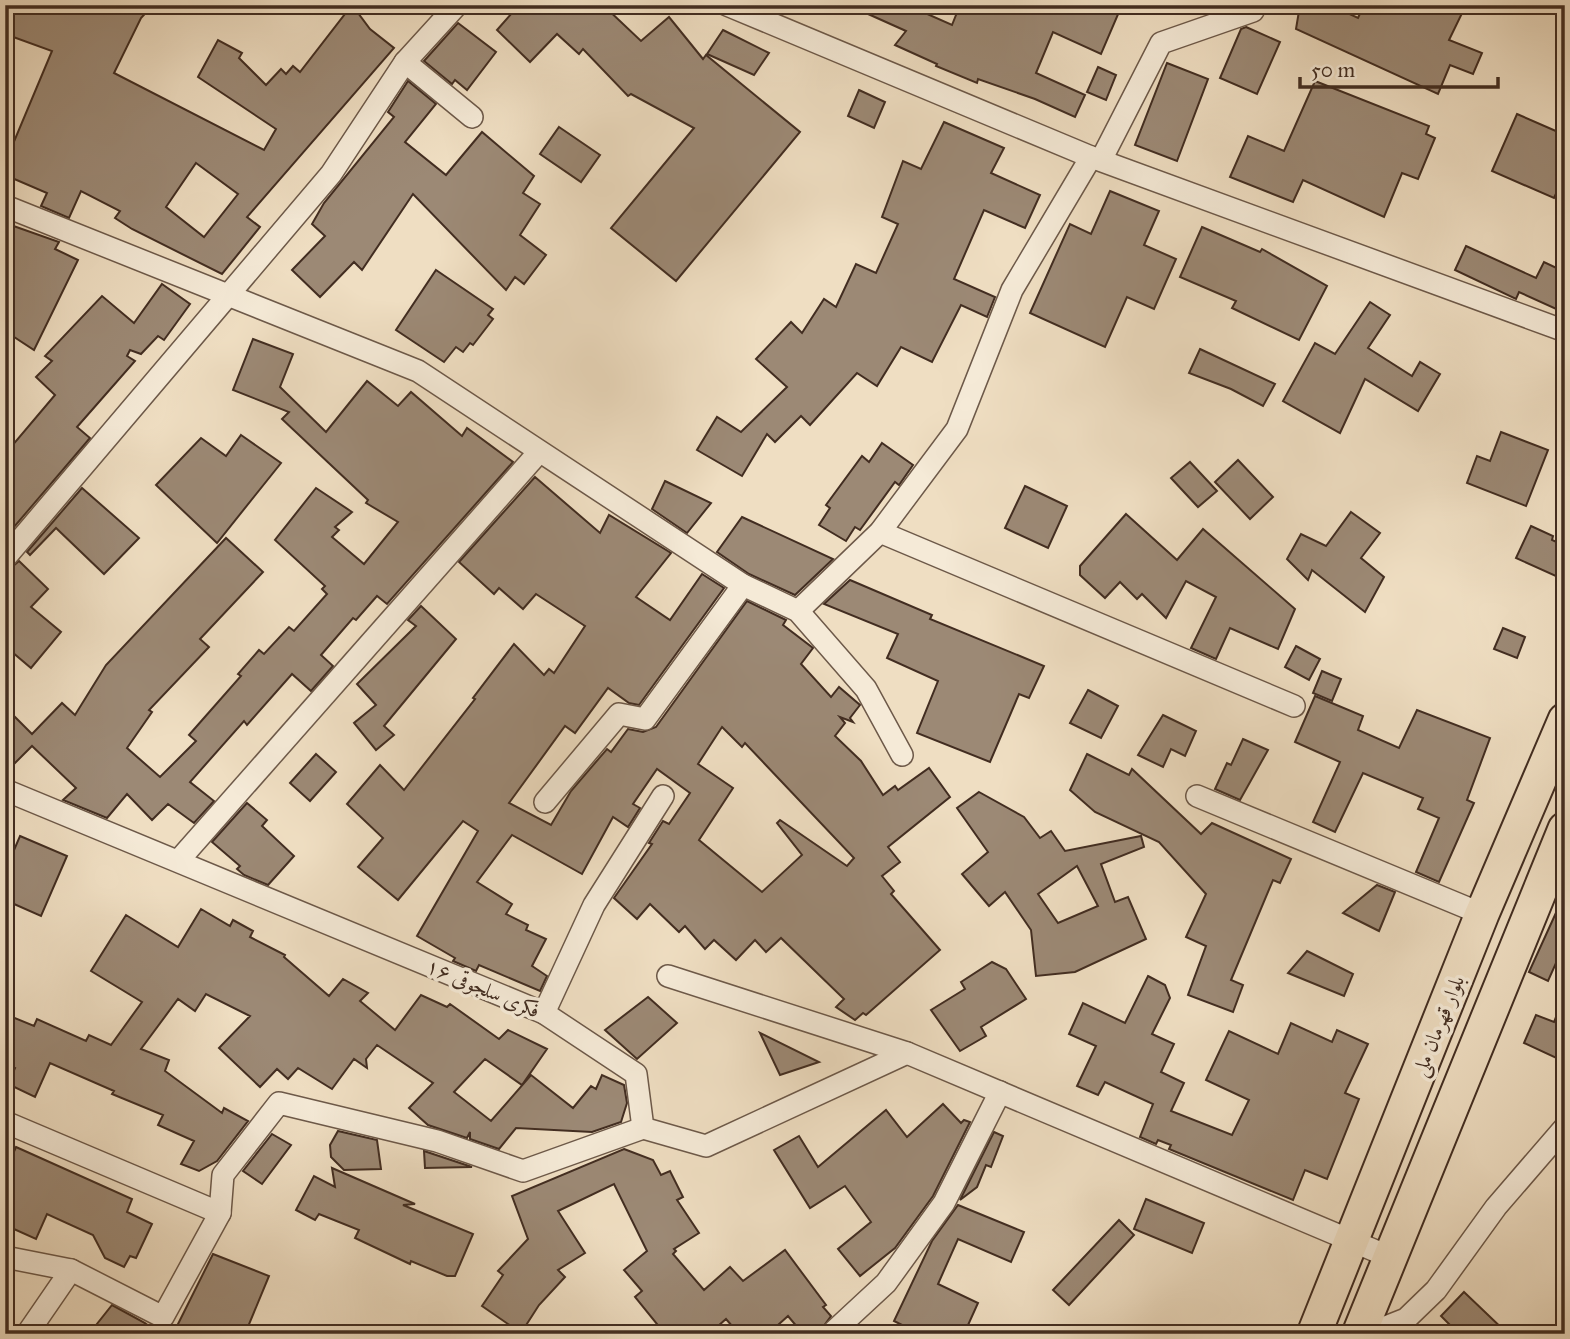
<svg xmlns="http://www.w3.org/2000/svg" width="1570" height="1339" font-family="'IM FELL Great Primer',Amiri,serif">
	<rect width="100%" height="100%" fill="#efdec2"/>
	<filter id="stains"><feTurbulence type="fractalNoise" baseFrequency=".00286" numOctaves="4"/><feColorMatrix values="0 0 0 0 .2 0 0 0 0 .09 0 0 0 0 .02 0 0 0 .5 -.17"/></filter>
	<radialGradient id="worn" r=".72"><stop offset=".6" stop-color="#630" stop-opacity="0"/><stop offset="1" stop-color="#630" stop-opacity=".3"/></radialGradient>
	<g fill="#9c8975" stroke="#422d21" stroke-width="2" fill-rule="evenodd">
		<path d="M 5,5 L 153,5 L 141,18 L 114,73 L 264,150 L 276,129 L 198,77 L 218,40 L 242,53 L 239,58 L 266,85 L 281,69 L 286,74 L 293,66 L 300,72 L 352,5 L 370,29 L 394,48 L 247,217 L 260,227 L 222,274 L 132,229 L 115,218 L 120,211 L 81,191 L 69,218 L 41,206 L 47,193 L 5,175 L 5,141 L 13,144 L 52,51 L 5,34 ZM 196,163 L 238,194 L 204,237 L 166,207 Z"/>
		<polygon points="519,5 603,5 641,41 669,17 703,59 706,55 800,132 676,281 611,228 694,128 631,94 628,96 583,49 579,54 557,34 530,62 497,30"/>
		<polygon points="848,5 907,5 952,25 960,5 1122,5 1101,54 1053,32 1036,73 1085,95 1075,117 1035,99 978,79 977,83 936,66 937,64 895,45 906,31"/>
		<polygon points="1300,5 1330,5 1358,18 1364,5 1382,12 1385,5 1466,5 1449,40 1482,53 1473,74 1450,65 1438,94 1296,29"/>
		<polygon points="458,23 496,52 467,90 455,80 452,84 424,61"/>
		<polygon points="1246,27 1280,42 1257,94 1220,78 1241,29"/>
		<polygon points="723,30 769,53 754,75 707,54"/>
		<polygon points="1167,63 1208,79 1177,161 1135,145"/>
		<polygon points="1098,67 1116,75 1106,100 1087,92"/>
		<polygon points="408,81 436,104 405,142 446,175 482,132 534,176 523,193 540,204 520,235 546,255 524,284 515,277 506,290 413,194 362,270 354,262 320,297 292,270 325,236 312,224 324,203 394,117 388,112"/>
		<polygon points="1315,81 1429,126 1426,134 1435,138 1418,179 1402,173 1384,217 1303,180 1293,202 1230,177 1248,136 1284,151"/>
		<polygon points="859,90 885,102 874,128 848,116"/>
		<polygon points="1517,114 1565,135 1565,174 1554,198 1492,171"/>
		<polygon points="944,122 1004,148 991,173 1040,195 1025,228 984,210 954,279 995,297 987,317 961,305 932,362 901,347 877,386 857,373 810,425 801,416 775,442 767,434 742,476 697,450 717,417 741,432 787,387 756,359 791,322 802,333 824,299 836,307 856,264 876,273 898,224 882,217 903,161 921,169"/>
		<polygon points="559,127 600,155 581,182 540,154"/>
		<polygon points="1110,191 1159,211 1144,245 1176,259 1154,309 1127,297 1105,347 1030,313 1070,224 1091,234"/>
		<polygon points="5,223 59,242 55,249 78,260 34,350 5,331"/>
		<polygon points="1202,227 1260,252 1262,249 1327,286 1299,340 1232,308 1236,301 1180,277"/>
		<polygon points="1466,246 1536,278 1544,262 1565,272 1565,313 1519,292 1516,299 1455,270"/>
		<polygon points="436,270 493,309 488,315 493,319 473,345 470,343 463,352 456,347 444,362 396,330"/>
		<polygon points="162,284 190,304 164,340 158,336 141,354 130,350 127,356 135,361 77,427 90,438 8,534 5,531 5,454 55,395 36,377 52,361 45,356 102,296 134,323"/>
		<polygon points="1370,302 1390,315 1368,348 1412,376 1420,362 1440,374 1418,411 1365,379 1340,433 1283,401 1315,343 1335,354"/>
		<polygon points="253,339 293,354 280,387 326,432 367,381 398,406 411,392 462,436 467,428 513,462 387,604 377,596 356,620 353,618 321,655 333,666 311,691 292,674 247,725 244,721 190,782 214,801 194,823 168,804 152,820 127,794 107,818 63,800 76,788 32,746 5,773 5,707 32,734 62,703 75,715 106,665 226,538 263,572 200,639 209,647 149,710 152,712 127,748 160,777 196,741 189,735 241,676 238,674 259,650 264,654 289,627 294,631 327,594 322,589 325,586 275,540 316,488 352,512 335,527 339,530 332,537 364,564 398,522 366,503 368,500 282,419 289,412 233,390"/>
		<polygon points="1200,349 1275,384 1263,406 1231,389 1189,373"/>
		<polygon points="1501,432 1548,450 1526,506 1467,483 1477,456 1490,461"/>
		<polygon points="241,435 281,463 217,543 156,485 201,438 226,456"/>
		<polygon points="882,443 913,465 899,485 895,482 860,530 855,527 846,541 819,525 830,508 826,505 862,456 869,462"/>
		<polygon points="1238,460 1273,497 1250,519 1215,482"/>
		<polygon points="1190,462 1217,491 1198,507 1171,478"/>
		<path d="M 535,477 L 600,533 L 609,515 L 671,553 L 636,597 L 670,620 L 702,574 L 724,588 L 639,705 L 629,703 L 608,688 L 575,733 L 565,726 L 509,803 L 551,825 L 571,791 L 607,749 L 611,752 L 628,729 L 643,732 L 656,727 L 747,601 L 786,620 L 783,625 L 813,648 L 801,664 L 831,697 L 839,687 L 860,705 L 850,718 L 853,722 L 840,717 L 845,723 L 835,736 L 861,761 L 883,795 L 895,786 L 898,790 L 929,768 L 950,797 L 888,847 L 900,862 L 882,876 L 894,891 L 891,894 L 940,950 L 866,1015 L 863,1013 L 855,1020 L 836,1007 L 844,999 L 781,938 L 766,952 L 755,940 L 736,960 L 714,940 L 705,949 L 685,926 L 679,932 L 650,904 L 637,919 L 614,898 L 652,844 L 649,843 L 663,821 L 669,824 L 690,793 L 657,769 L 633,804 L 640,808 L 628,827 L 613,817 L 582,874 L 512,835 L 477,882 L 512,904 L 506,914 L 528,925 L 526,930 L 546,939 L 532,966 L 547,976 L 540,991 L 479,965 L 476,971 L 453,961 L 455,958 L 417,936 L 478,831 L 463,821 L 398,900 L 358,867 L 383,838 L 347,804 L 380,765 L 404,790 L 475,699 L 473,698 L 514,644 L 544,675 L 549,669 L 554,673 L 585,626 L 536,594 L 523,609 L 499,588 L 494,594 L 459,562 ZM 722,727 L 742,747 L 745,743 L 854,858 L 847,866 L 780,820 L 777,823 L 802,855 L 762,892 L 699,840 L 733,788 L 698,764 Z"/>
		<polygon points="665,481 711,503 687,533 652,509"/>
		<polygon points="1025,486 1067,506 1048,548 1005,528"/>
		<polygon points="82,488 139,538 104,574 56,528 30,555 27,552"/>
		<polygon points="1351,512 1380,533 1361,558 1384,577 1365,612 1312,570 1308,580 1287,559 1301,534 1326,546"/>
		<polygon points="1126,514 1177,560 1203,529 1295,609 1278,649 1230,628 1216,659 1191,648 1216,597 1186,581 1166,618 1142,594 1137,599 1120,582 1105,598 1080,575 1080,566"/>
		<polygon points="742,517 833,559 795,595 749,574 717,552"/>
		<polygon points="1531,526 1553,536 1552,540 1565,546 1565,564 1558,577 1516,558"/>
		<polygon points="19,561 48,589 31,607 61,632 31,668 5,646 5,573"/>
		<polygon points="850,580 932,615 930,619 1044,666 1029,698 1019,694 990,762 917,733 938,681 887,658 898,634 824,604"/>
		<polygon points="421,606 456,639 384,726 394,735 376,750 354,723 376,705 357,684 416,626 408,620"/>
		<polygon points="1503,628 1525,637 1517,658 1494,649"/>
		<polygon points="1296,646 1320,659 1309,680 1285,667"/>
		<polygon points="1322,671 1341,679 1332,701 1313,693"/>
		<polygon points="1088,690 1118,706 1101,738 1070,723"/>
		<polygon points="1315,696 1363,716 1358,730 1399,748 1417,710 1490,738 1467,800 1474,803 1439,882 1416,872 1439,818 1418,809 1423,798 1363,773 1335,832 1313,822 1340,762 1295,742"/>
		<polygon points="1163,715 1196,731 1185,756 1171,749 1163,767 1138,755"/>
		<polygon points="1243,739 1268,750 1240,800 1215,789 1227,763 1231,765"/>
		<polygon points="316,754 336,772 310,801 290,783"/>
		<polygon points="1087,754 1129,775 1132,769 1201,834 1212,823 1291,859 1280,883 1273,880 1231,980 1243,985 1233,1012 1188,995 1206,946 1186,937 1206,894 1159,842 1095,812 1070,790"/>
		<path d="M 979,792 L 1024,817 L 1040,838 L 1051,831 L 1065,851 L 1141,836 L 1144,847 L 1101,864 L 1115,902 L 1128,897 L 1146,939 L 1075,972 L 1036,976 L 1031,930 L 1005,892 L 989,906 L 962,874 L 988,852 L 957,808 ZM 1077,866 L 1098,906 L 1058,923 L 1038,894 Z"/>
		<polygon points="247,803 267,820 262,826 294,856 268,885 244,875 237,869 240,866 212,842"/>
		<polygon points="20,836 67,856 41,916 5,900 5,871"/>
		<polygon points="1377,885 1395,892 1379,931 1343,913"/>
		<polygon points="1565,893 1565,943 1548,981 1529,972"/>
		<polygon points="201,909 230,926 233,920 253,931 250,937 285,955 284,957 329,996 343,979 368,993 360,1001 395,1030 421,995 447,1007 450,1004 499,1039 508,1030 547,1049 522,1085 485,1059 454,1092 491,1121 531,1075 573,1108 591,1086 596,1089 602,1075 624,1085 627,1103 621,1122 592,1132 516,1128 499,1149 470,1139 470,1132 467,1138 428,1125 409,1108 433,1083 377,1045 366,1059 367,1068 354,1059 332,1089 298,1068 288,1079 277,1069 260,1087 219,1048 250,1016 206,994 195,1011 178,999 141,1049 169,1060 165,1071 222,1113 224,1108 248,1121 217,1161 199,1171 181,1164 194,1141 158,1125 163,1115 112,1094 114,1091 50,1063 35,1097 8,1084 15,1068 5,1064 5,1014 34,1026 37,1019 86,1041 89,1035 111,1045 142,1002 91,971 126,915 178,947"/>
		<polygon points="1307,951 1353,974 1344,996 1288,973"/>
		<polygon points="992,962 1006,969 1026,999 981,1027 986,1036 960,1051 931,1010 965,989 961,982"/>
		<polygon points="1148,976 1165,985 1170,998 1152,1034 1174,1044 1161,1072 1184,1083 1171,1111 1232,1135 1249,1100 1206,1080 1229,1031 1278,1054 1291,1023 1332,1042 1337,1030 1368,1044 1345,1093 1359,1099 1327,1179 1305,1170 1293,1200 1169,1149 1171,1145 1158,1140 1156,1144 1140,1137 1153,1104 1105,1082 1098,1095 1077,1086 1096,1046 1069,1034 1083,1003 1125,1023"/>
		<polygon points="648,997 677,1023 637,1059 605,1030"/>
		<polygon points="1564,997 1565,997 1565,1062 1524,1043 1536,1015 1554,1022"/>
		<polygon points="760,1033 819,1062 780,1075"/>
		<polygon points="943,1104 961,1123 964,1120 970,1122 933,1196 895,1248 860,1276 838,1249 871,1222 845,1186 810,1208 774,1150 799,1136 818,1167 886,1110 907,1137"/>
		<polygon points="338,1131 377,1140 381,1169 344,1170 331,1157 330,1145"/>
		<polygon points="994,1132 1003,1136 991,1167 986,1165 977,1187 960,1200"/>
		<polygon points="272,1134 291,1145 262,1184 243,1171"/>
		<polygon points="16,1147 132,1199 127,1212 152,1224 136,1258 130,1256 124,1267 105,1258 93,1235 47,1214 36,1239 5,1225 5,1172"/>
		<polygon points="624,1149 653,1160 661,1175 670,1171 683,1197 677,1200 699,1233 674,1249 676,1251 673,1254 704,1290 730,1267 743,1281 785,1250 826,1305 823,1307 831,1316 818,1334 803,1334 788,1316 768,1334 739,1334 726,1319 709,1334 665,1334 635,1297 642,1291 624,1270 647,1251 614,1184 558,1211 585,1253 558,1270 565,1277 539,1305 521,1333 482,1306 503,1275 498,1271 528,1239 512,1196"/>
		<polygon points="424,1151 472,1167 425,1168"/>
		<polygon points="332,1168 415,1204 403,1205 473,1234 455,1276 447,1276 411,1261 410,1264 355,1238 359,1230 319,1214 315,1220 296,1210 314,1176 335,1187"/>
		<polygon points="1146,1199 1204,1223 1192,1253 1134,1229"/>
		<polygon points="958,1205 1024,1232 1011,1262 958,1239 938,1284 978,1303 964,1334 920,1334 894,1321 932,1241"/>
		<polygon points="1119,1220 1134,1235 1069,1305 1053,1290"/>
		<polygon points="213,1254 269,1276 245,1334 173,1334"/>
		<polygon points="1464,1292 1508,1334 1459,1334 1441,1316"/>
		<polygon points="112,1305 145,1323 159,1334 89,1334"/>
	</g>
	<g fill="none" stroke-linecap="round" stroke-linejoin="round">
		<defs>
			<g id="minor">
				<polyline points="727,5 1091,157 1565,331"/>
				<polyline points="405,62 472,117"/>
				<polyline points="1101,160 1161,43 1253,11 1256,5"/>
				<polyline points="5,206 418,371 743,585 798,611 866,689 902,755"/>
				<polyline points="880,532 1294,706"/>
				<polyline points="5,558 331,174 405,62 457,5"/>
				<polyline points="798,611 880,532 957,429 1012,290 1091,157"/>
				<polyline points="5,790 544,1013 636,1074 643,1128 706,1146 907,1053"/>
				<polyline points="1197,796 1482,914"/>
				<polyline points="545,802 619,714 645,719 743,585"/>
				<polyline points="179,860 539,452"/>
				<polyline points="668,976 907,1053 1390,1257"/>
				<polyline points="544,1013 594,905 663,796"/>
				<polyline points="5,1122 220,1213"/>
				<polyline points="5,1257 71,1270"/>
				<polyline points="27,1334 71,1270 163,1317 220,1213 223,1175 279,1103 437,1141 523,1171 643,1128"/>
				<polyline points="831,1334 886,1283 944,1203 1000,1092"/>
				<polyline points="1368,1334 1406,1319 1436,1290 1496,1207 1565,1127"/>
			</g>
			<g id="trunk">
				<polyline points="1314,1334 1482,914 1565,720"/>
				<polyline points="1359,1334 1565,829"/>
			</g>
		</defs>
		<use href="#minor" stroke="#6d5949" stroke-width="24"/>
		<use href="#trunk" stroke="#422d21" stroke-width="37"/>
		<use href="#minor" stroke="#f5ead7" stroke-width="21"/>
		<use href="#trunk" stroke="#efdec2" stroke-width="33"/>
	</g>
	<g text-anchor="middle" stroke-width="7" stroke-linejoin="round" paint-order="stroke">
		<g font-size="21" fill="#422d21" stroke="#f5ead7">
			<text transform="translate(483 988) rotate(23)" y="7">فکری سلجوقی ۱۶</text>
			<text transform="translate(1438 1026) rotate(-68)" y="7">بلوار قهرمان ملی</text>
		</g>
	</g>
	<rect width="1570" height="1339" fill="none" stroke="#efdec2" stroke-width="28"/>
	<rect x="7" y="7" width="1556" height="1325" fill="none" stroke="#422d21" stroke-width="3.5"/>
	<rect x="14" y="14" width="1542" height="1311" fill="none" stroke="#422d21" stroke-width="2"/>
	<path d="M1300 77v10h198v-10" fill="none" stroke="#422d21" stroke-width="3.5"/>
	<text x="1311" y="77" font-size="21" fill="#422d21" stroke="#f5ead7" stroke-width="5" paint-order="stroke">50 m</text>
	<rect width="100%" height="100%" filter="url(#stains)"/>
	<rect width="100%" height="100%" fill="url(#worn)"/>
</svg>
